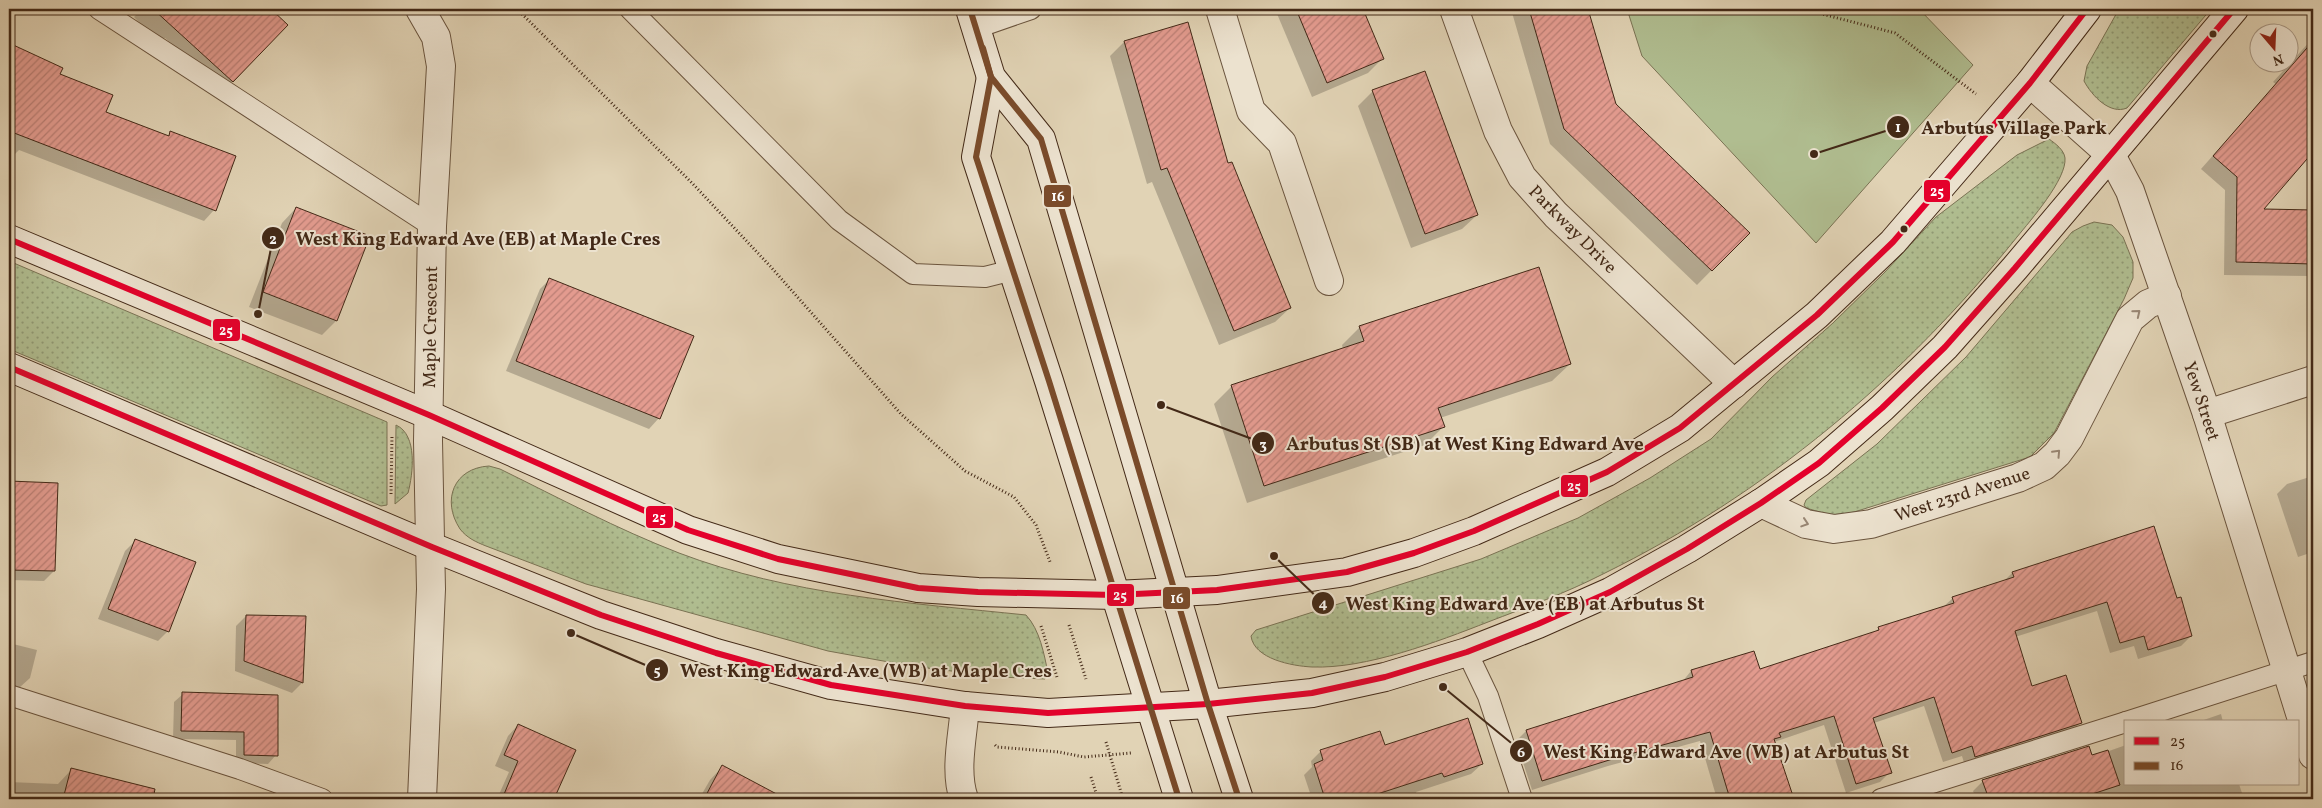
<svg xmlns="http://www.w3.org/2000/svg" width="2322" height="808" font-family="Vollkorn,serif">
	<defs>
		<pattern id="grass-dots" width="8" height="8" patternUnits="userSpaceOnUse" patternTransform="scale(1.25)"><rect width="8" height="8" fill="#b0bd90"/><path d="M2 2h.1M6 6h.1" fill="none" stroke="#919a75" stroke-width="1.8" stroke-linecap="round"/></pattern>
		<pattern id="building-hatch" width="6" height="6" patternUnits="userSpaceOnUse" patternTransform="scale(1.25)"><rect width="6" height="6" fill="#e39b8f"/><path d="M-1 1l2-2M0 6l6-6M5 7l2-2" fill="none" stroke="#ba7e74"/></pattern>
	</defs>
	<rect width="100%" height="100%" fill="#e1d3b5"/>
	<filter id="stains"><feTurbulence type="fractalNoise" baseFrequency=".004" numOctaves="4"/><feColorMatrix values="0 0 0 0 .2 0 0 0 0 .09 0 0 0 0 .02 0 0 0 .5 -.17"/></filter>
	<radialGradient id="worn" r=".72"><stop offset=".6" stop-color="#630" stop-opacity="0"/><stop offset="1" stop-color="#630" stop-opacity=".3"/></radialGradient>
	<g fill="url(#grass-dots)" stroke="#7a7354">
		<path d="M 2119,9 L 2211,9 L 2127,108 C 2110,115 2092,96 2084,81 L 2087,66 Z"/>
		<path d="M 2049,139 C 2056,144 2064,150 2065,158 C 2067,179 2030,221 2017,237 C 1904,378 1766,494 1603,574 C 1566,593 1527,607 1488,622 C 1437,642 1366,669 1312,667 C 1292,666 1254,659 1251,636 L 1256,630 L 1481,559 L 1578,518 L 1650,478 L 1711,439 L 1772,377 L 1833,323 L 1885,272 L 1936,217 L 2017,155 Z"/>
		<polygon points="2094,222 2112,225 2123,237 2133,262 2133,278 2124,299 2054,433 2030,457 1851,513 1830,515 1806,508 1804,505 1806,500 1877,444 1966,357 2072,232 2083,226"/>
		<polygon points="9,261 387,422 387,505 381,506 9,349"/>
		<path d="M 396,425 C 418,435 413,474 408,493 L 395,504 Z"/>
		<path d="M 489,466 L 500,469 C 559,498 617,529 679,553 C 789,595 910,603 1026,615 C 1040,630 1044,654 1048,673 L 1045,679 L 1000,677 L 911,666 L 828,651 L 586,584 L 486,546 C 476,542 467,538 460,529 C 441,500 454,468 489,466 Z"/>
	</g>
	<polygon fill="#b0bd90" stroke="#7a7354" points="1627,9 1919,9 1973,65 1816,243 1642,56"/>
	<g fill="#0003">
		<polygon points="142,9 269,9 286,25 223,91 165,38 159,43 134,17"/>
		<polygon points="1275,9 1362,9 1383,58 1368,73 1312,97"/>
		<polygon points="1511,9 1587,9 1614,104 1748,233 1697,285 1550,144"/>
		<polygon points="2312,39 2313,151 2262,210 2313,211 2313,273 2310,276 2224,275 2225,190 2201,169 2276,84 2273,82"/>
		<polygon points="1124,42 1228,165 1290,308 1275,322 1219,345 1152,182 1147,184 1110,56"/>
		<polygon points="9,44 61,69 58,75 105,113 167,136 171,133 214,210 204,221 19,150 15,154 9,151"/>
		<polygon points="1373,91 1477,215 1462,229 1411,248 1358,106"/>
		<polygon points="296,208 369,236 336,321 322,335 249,307 282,223"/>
		<polygon points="550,279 659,418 649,429 506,371 540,289"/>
		<polygon points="1360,327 1570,364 1552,381 1440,418 1443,427 1425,445 1247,503 1214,404 1232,386 1343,349 1342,345"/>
		<polygon points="2313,476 2313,552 2298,557 2277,494 2287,484"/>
		<polygon points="9,483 57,484 54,571 44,581 9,580"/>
		<polygon points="135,541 168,631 158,641 98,619 125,551"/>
		<polygon points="2012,573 2176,600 2191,636 2181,646 2138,659 2134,646 2110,653 2097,611 2015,637 2032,688 2080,723 2070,733 1965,766 1962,756 1943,762 1924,706 1874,723 1890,772 1880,782 1846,793 1824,725 1774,742 1792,799 1717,799 1700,741 1608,766 1532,790 1516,741 1526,731 1682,682 1691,671 1759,671 1874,633 1879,628 1943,607 1953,598 2003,582"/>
		<polygon points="246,616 304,617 302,683 292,693 235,671 236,626"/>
		<polygon points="9,643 37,650 30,678 19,688 9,685"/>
		<polygon points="183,694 277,697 276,755 268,764 236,763 236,740 173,739 174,702"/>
		<polygon points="2221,714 2223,722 2198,722"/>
		<polygon points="518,725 575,750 553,799 497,799 509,772 495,766 508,736"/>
		<polygon points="2126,745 2126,784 2239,784 2244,799 1976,799 1973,791 1983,781 2092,757"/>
		<polygon points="1384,747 1482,764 1471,774 1416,792 1418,799 1312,799 1304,775 1312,767 1311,761 1321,751"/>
		<polygon points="722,767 763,789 758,799 699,799 710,780"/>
		<polygon points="72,769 136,786 132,799 9,799 9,782 58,784"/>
		<polygon points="223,793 258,794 258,799 217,799"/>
	</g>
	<g fill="url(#building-hatch)" stroke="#432917">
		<polygon points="153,9 271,9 288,25 233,82"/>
		<polygon points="1296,9 1363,9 1384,59 1327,83"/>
		<polygon points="1529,9 1588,9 1616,104 1750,233 1712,271 1564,129"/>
		<polygon points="1188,22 1228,163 1232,162 1291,308 1234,331 1167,168 1161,170 1124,41"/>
		<polygon points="2313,41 2313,152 2264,209 2313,210 2313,264 2236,262 2237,177 2213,156"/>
		<polygon points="9,43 63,68 60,74 113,95 106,112 169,136 170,131 236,156 216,211 9,131"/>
		<polygon points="1425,71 1478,215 1425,234 1372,90"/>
		<polygon points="296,207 370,236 337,321 263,292"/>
		<polygon points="1539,267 1571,364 1438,408 1445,427 1264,486 1231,385 1364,341 1359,326"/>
		<polygon points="549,278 694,336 660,419 516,361"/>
		<polygon points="9,481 58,483 55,571 9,570"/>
		<polygon points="2154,526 2177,598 2181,597 2192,636 2148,650 2144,636 2120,643 2107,602 2015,631 2032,686 2066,675 2082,723 1975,757 1972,746 1952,753 1934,697 1873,718 1892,773 1856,784 1834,716 1779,733 1781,737 1774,739 1794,799 1730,799 1710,732 1619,757 1542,781 1526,730 1693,677 1691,670 1754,651 1760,669 1879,630 1878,627 1954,603 1952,597 2014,577 2012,572"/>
		<polygon points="135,539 196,562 169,632 108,609"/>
		<polygon points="246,615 306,616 303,683 244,661"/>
		<polygon points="182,692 278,695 278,756 244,755 244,732 181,731"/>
		<polygon points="1468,718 1483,764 1444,777 1442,773 1362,799 1325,799 1314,764 1323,760 1320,750 1380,731 1385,745"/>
		<polygon points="518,724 576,750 554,799 502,799 518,761 504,755"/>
		<polygon points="2089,746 2092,755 2108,750 2120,785 2077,799 1989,799 1982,780"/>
		<polygon points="722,765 786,799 704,799"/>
		<polygon points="71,768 155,789 153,799 63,799"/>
	</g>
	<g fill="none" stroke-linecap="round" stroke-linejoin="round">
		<defs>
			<g id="service">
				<polyline points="99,9 432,226"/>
				<polyline points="630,9 839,220 913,274 985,277 1013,270"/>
				<polyline points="976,28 1031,9"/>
				<polyline points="1467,652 1488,696 1522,799"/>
				<polyline points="9,695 240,769 322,799"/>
				<polyline points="2126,722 2313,662"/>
				<polyline points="1881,799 2126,722"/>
			</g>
			<g id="minor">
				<polyline points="420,9 436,37 441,66 432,226 428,441 431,589 422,799"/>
				<polyline points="1220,9 1251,111 1282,143 1329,281"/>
				<polyline points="1454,9 1498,131 1522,177 1556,215 1734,384"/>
				<polyline points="2030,83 2111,155 2130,191 2207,414 2313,755"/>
				<polyline points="2207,414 2313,380"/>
				<polyline points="1761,503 1806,524 1834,529 1871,524 2018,478 2044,466 2057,454 2069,438 2130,319 2148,304 2167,296"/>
				<path d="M 964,799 C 954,771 963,735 965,706"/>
			</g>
			<g id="secondary">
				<polyline points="970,9 991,77 1041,139 1208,704 1239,799"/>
				<polyline points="991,77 976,157 1049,381 1179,799"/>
				<polyline points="9,239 429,415 688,530 778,559 918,588 978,592 1115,595 1217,590 1347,572 1414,553 1474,531 1607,472 1680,428 1817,315 1893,242 2030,83 2087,9"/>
				<polyline points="9,367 432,547 601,615 716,653 831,685 965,706 1048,713 1208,704 1312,693 1385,677 1467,652 1538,624 1610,592 1687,549 1761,503 1819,463 1882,408 1945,347 2015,268 2234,9"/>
			</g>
		</defs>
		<use href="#service" stroke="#6a543e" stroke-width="22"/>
		<use href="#minor" stroke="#6a543e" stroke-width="30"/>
		<use href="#secondary" stroke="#432917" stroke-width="30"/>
		<g stroke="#432917" stroke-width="3" stroke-dasharray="1 2.5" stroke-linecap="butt">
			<polyline points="517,9 693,184 770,266 901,414 965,471 1014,497 1036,525 1050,562"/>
			<polyline points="1803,9 1895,33 1976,94"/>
			<polyline points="391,494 392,435"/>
			<polyline points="1069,625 1086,679"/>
			<polyline points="1041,626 1057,677"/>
			<polyline points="1106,742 1123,799"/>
			<polyline points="995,745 997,747 1059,752 1084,757 1131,753"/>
			<polyline points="1091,777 1098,799"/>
		</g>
		<use href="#service" stroke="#ece2cf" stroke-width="20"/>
		<use href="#minor" stroke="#ece2cf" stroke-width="28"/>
		<use href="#secondary" stroke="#ece2cf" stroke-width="28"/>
		<defs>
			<g id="bus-1">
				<polyline points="9,239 429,415 688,530 778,559 918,588 978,592 1115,595 1217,590 1347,572 1414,553 1474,531 1607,472 1680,428 1817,315 1893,242 2030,83 2087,9"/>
				<polyline points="9,367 432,547 601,615 716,653 831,685 965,706 1048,713 1208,704 1312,693 1385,677 1467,652 1538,624 1610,592 1687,549 1761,503 1819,463 1882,408 1945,347 2015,268 2234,9"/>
			</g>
			<g id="bus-2">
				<polyline points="970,9 991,77 1041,139 1208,704 1239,799"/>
				<polyline points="983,48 991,77 976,157 1049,381 1179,799"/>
			</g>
		</defs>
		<use href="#bus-1" stroke="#ece2cf" stroke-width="10"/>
		<use href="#bus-2" stroke="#ece2cf" stroke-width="10"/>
		<use href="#bus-1" stroke="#e4002b" stroke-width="6"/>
		<use href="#bus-2" stroke="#7a4b2a" stroke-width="6"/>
	</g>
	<defs><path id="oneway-chevron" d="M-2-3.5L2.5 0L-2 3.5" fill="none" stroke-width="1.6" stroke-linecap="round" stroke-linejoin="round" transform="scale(1.25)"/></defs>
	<g stroke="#988673">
		<use href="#oneway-chevron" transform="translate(2137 313) rotate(-39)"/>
		<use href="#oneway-chevron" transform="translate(2057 453) rotate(-47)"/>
		<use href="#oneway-chevron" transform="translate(1805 523) rotate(18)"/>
	</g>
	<g fill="#432917" stroke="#ece2cf" stroke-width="2">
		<circle cx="2213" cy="34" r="4.5"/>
		<circle cx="1904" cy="229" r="4.5"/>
	</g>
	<g text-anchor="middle" stroke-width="4" stroke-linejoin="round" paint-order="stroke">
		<g font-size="18" fill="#432917" stroke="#ece2cf">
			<text transform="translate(1573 229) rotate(45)" y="6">Parkway Drive</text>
			<text transform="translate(430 327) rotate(-89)" y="6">Maple Crescent</text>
			<text transform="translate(2202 401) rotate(72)" y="6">Yew Street</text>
			<text transform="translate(1962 494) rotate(-18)" y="6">West 23rd Avenue</text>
		</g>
	</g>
	<path fill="none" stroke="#432917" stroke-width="2" d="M1814 154L1898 127M258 314L273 238M1161 405L1263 443M1274 556L1323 603M571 633L657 670M1443 687L1521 751"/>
	<g fill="#432917" stroke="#ece2cf" stroke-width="2">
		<circle cx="1814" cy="154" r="5"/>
		<circle cx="258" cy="314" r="5"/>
		<circle cx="1161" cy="405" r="5"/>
		<circle cx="1274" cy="556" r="5"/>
		<circle cx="571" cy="633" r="5"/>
		<circle cx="1443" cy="687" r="5"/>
		<circle cx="1898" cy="127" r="12"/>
		<circle cx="273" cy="238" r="12"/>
		<circle cx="1263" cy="443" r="12"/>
		<circle cx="1323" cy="603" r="12"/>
		<circle cx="657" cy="670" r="12"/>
		<circle cx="1521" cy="751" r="12"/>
	</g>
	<g font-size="15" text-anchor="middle" font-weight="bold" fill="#fff">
		<text x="1898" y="132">1</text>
		<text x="273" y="244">2</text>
		<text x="1263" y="449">3</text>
		<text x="1323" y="608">4</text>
		<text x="657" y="675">5</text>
		<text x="1521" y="757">6</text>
	</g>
	<g font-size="19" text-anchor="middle" font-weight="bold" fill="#432917" stroke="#ece2cf" stroke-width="4" stroke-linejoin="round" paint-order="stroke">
		<text x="2014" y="134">Arbutus Village Park</text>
		<text x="478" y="245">West King Edward Ave (EB) at Maple Cres</text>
		<text x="1465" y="450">Arbutus St (SB) at West King Edward Ave</text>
		<text x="1525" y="610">West King Edward Ave (EB) at Arbutus St</text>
		<text x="866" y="677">West King Edward Ave (WB) at Maple Cres</text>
		<text x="1726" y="758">West King Edward Ave (WB) at Arbutus St</text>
	</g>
	<g stroke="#ece2cf" stroke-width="2">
		<rect x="1923" y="179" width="28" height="24" rx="5" fill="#e4002b"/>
		<rect x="1043" y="184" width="29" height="24" rx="5" fill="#7a4b2a"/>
		<rect x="212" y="318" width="29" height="24" rx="5" fill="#e4002b"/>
		<rect x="1560" y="474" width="29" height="24" rx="5" fill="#e4002b"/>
		<rect x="645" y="505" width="29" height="24" rx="5" fill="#e4002b"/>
		<rect x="1106" y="583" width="29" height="24" rx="5" fill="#e4002b"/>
		<rect x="1162" y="586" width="29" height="24" rx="5" fill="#7a4b2a"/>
	</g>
	<g font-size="14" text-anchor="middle" font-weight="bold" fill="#fff">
		<text x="1937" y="196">25</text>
		<text x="1058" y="201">16</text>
		<text x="226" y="335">25</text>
		<text x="1574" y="491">25</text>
		<text x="659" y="522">25</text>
		<text x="1120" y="600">25</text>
		<text x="1177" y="603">16</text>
	</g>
	<rect width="2322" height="808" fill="none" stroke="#e1d3b5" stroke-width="30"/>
	<rect x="10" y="10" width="2302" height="788" fill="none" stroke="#432917" stroke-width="2.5"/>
	<rect x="15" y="15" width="2292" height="778" fill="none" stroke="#432917"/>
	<rect x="2124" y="720" width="175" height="65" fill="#ece2cf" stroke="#a89885"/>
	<rect x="2134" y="737" width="25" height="8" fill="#e4002b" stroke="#a89885"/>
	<text x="2170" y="746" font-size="15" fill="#432917">25</text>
	<rect x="2134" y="762" width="25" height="8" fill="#7a4b2a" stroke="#a89885"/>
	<text x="2170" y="770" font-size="15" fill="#432917">16</text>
	<g transform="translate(2274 48) rotate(161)"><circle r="24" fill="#ece2cf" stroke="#a89885"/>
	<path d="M0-4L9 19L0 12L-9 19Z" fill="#8f2418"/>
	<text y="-8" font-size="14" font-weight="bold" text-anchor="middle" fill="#432917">N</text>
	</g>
	<rect width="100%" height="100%" filter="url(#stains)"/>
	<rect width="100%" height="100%" fill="url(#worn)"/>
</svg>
